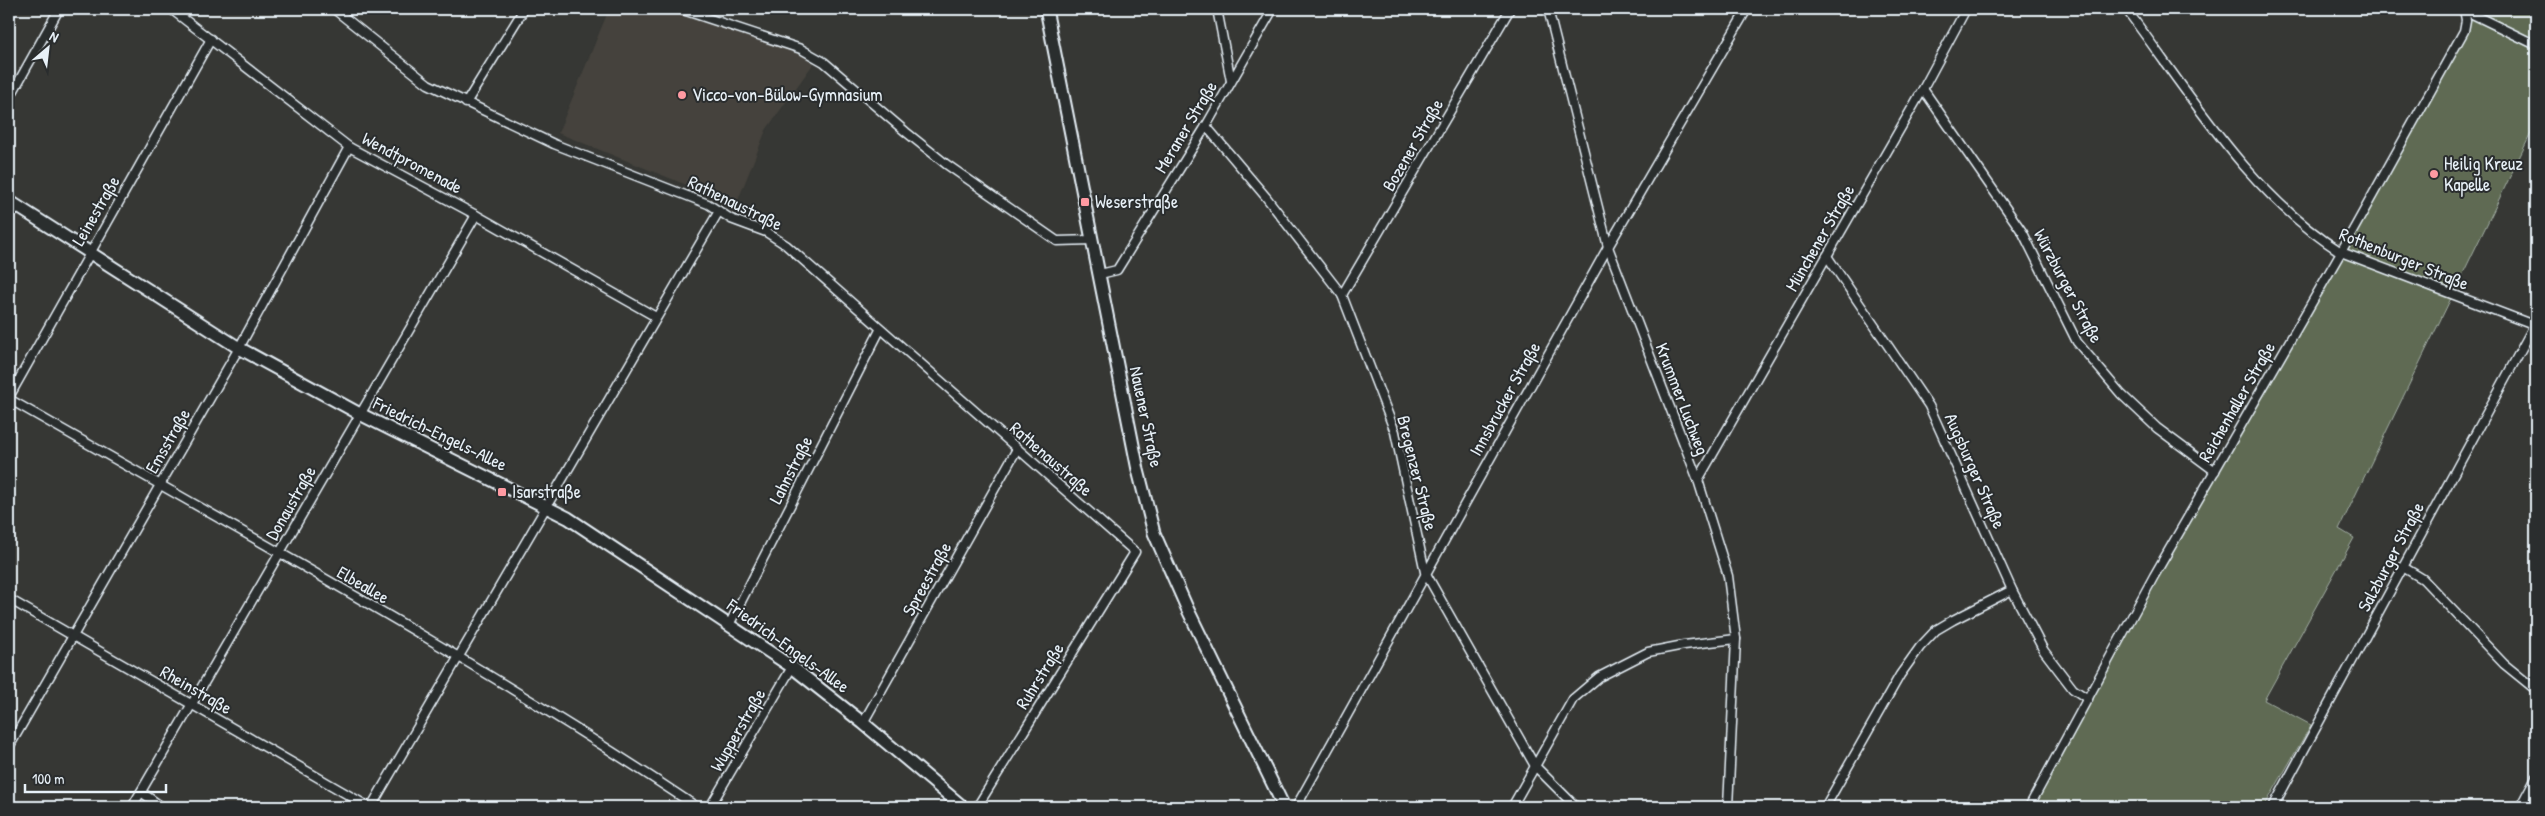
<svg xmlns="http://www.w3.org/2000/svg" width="2545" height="816" font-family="'Patrick Hand',sans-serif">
	<rect width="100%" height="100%" fill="#363734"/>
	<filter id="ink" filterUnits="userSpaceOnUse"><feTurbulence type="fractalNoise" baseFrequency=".02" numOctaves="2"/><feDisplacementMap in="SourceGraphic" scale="10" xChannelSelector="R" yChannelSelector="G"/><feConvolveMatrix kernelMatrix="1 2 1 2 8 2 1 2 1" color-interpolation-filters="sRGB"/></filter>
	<g filter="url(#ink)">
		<polygon fill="#44423c" points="609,9 674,9 799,50 816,60 766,130 736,205 558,133"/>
		<polygon fill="#5e6a52" stroke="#a3aea5" points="2468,9 2536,9 2536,123 2339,529 2354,538 2264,700 2311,725 2264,807 2030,807 2154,576 2464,32"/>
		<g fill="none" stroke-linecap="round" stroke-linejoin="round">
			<defs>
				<g id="street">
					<polyline points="171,9 349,147 476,215 656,317"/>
					<polyline points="334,9 428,84 554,144 708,204 731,219 766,232 786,245 1135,552 977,807"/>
					<polyline points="680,9 801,49 824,62 906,132 946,164 1057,241 1093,240"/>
					<polyline points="1217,9 1231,81"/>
					<polyline points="1548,9 1608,247 1698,480 1728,576 1736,639 1728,807"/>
					<path d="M 2126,9 C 2190,94 2249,194 2341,252 L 2536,326"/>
					<polyline points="2462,9 2536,45"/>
					<polyline points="1923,89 2023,233 2077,342 2121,394 2157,428 2215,471"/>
					<polyline points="9,99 59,9"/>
					<polyline points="466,103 524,9"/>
					<polyline points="1206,126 1266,197 1342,295 1395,432 1425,572 1535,766 1576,807"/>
					<polyline points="1827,256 1929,406 2012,590 2044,651 2073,689 2088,699"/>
					<polyline points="1100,274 1117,270 1206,126 1273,9"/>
					<polyline points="1342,295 1510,9"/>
					<polyline points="9,397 211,39"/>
					<path d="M 9,399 C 240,531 476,659 697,807"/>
					<polyline points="1698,480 1923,89 1966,9"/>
					<polyline points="2403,567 2423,579 2504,664 2536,690"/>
					<polyline points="9,599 369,807"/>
					<polyline points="729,625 880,330"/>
					<polyline points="863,723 1017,449"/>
					<polyline points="9,747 239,348 349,147"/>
					<polyline points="141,792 162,807"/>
					<polyline points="132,807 476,215"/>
					<polyline points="371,807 719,211"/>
					<polyline points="710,807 792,667"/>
					<polyline points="1296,807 1608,247 1747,9"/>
					<polyline points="1512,807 1573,699 1599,677 1648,652 1684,645 1736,639"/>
					<polyline points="1825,807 1900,675 1920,647 1936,630 1953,620 2012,590"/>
					<polyline points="2029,807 2154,576 2341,252 2464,31 2466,20 2464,9"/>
					<polyline points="2273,807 2536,322"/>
					<polyline points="2520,807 2536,777"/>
				</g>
				<g id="secondary">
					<polyline points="1046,9 1138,470 1154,533 1187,608 1284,807"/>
					<polyline points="9,201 239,348 360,414 568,518 792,667 863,723 963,807"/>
				</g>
			</defs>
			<use href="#street" stroke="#e8f1f8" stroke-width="11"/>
			<use href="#secondary" stroke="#e8f1f8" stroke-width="15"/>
			<use href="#street" stroke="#2a2d2e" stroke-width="8"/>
			<use href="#secondary" stroke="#2a2d2e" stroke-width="11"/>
		</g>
	</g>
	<g fill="#ff9aa2" stroke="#2a2d2e" stroke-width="2">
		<circle cx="682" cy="95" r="5"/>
		<circle cx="2434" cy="174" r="5"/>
		<rect x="1080" y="197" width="10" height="10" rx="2.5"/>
		<rect x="497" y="487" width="10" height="10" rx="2.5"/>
	</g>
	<g text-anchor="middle" stroke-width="4" stroke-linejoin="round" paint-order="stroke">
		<g font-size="18" fill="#e8f1f8" stroke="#2a2d2e" text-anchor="start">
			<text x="692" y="101">Vicco-von-Bülow-Gymnasium</text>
			<text x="2444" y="170">Heilig Kreuz<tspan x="2444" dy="21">Kapelle</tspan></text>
			<text x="1095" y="208">Weserstraße</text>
			<text x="512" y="498">Isarstraße</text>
		</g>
		<g font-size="18" fill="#e8f1f8" stroke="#2a2d2e">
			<text transform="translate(1186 127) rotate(-59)" y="6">Meraner Straße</text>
			<text transform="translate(1413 145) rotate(-60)" y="6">Bozener Straße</text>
			<text transform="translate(412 163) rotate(28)" y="6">Wendtpromenade</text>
			<text transform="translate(735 203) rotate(26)" y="6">Rathenaustraße</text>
			<text transform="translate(96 211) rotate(-60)" y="6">Leinestraße</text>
			<text transform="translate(1820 238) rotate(-60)" y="6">Münchener Straße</text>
			<text transform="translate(2404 259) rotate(22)" y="6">Rothenburger Straße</text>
			<text transform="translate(2068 286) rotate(62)" y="6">Würzburger Straße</text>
			<text transform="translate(1505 399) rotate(-61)" y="6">Innsbrucker Straße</text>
			<text transform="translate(1682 399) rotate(69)" y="6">Krummer Luchweg</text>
			<text transform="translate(2237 402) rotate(-60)" y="6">Reichenhaller Straße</text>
			<text transform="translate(1146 417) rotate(78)" y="6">Nauener Straße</text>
			<text transform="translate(440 434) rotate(26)" y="6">Friedrich-Engels-Allee</text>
			<text transform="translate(168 441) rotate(-60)" y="6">Emsstraße</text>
			<text transform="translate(1051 459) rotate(41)" y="6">Rathenaustraße</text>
			<text transform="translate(791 470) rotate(-63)" y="6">Lahnstraße</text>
			<text transform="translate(1975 471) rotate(66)" y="6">Augsburger Straße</text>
			<text transform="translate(1417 473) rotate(76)" y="6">Bregenzer Straße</text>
			<text transform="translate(291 503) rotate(-60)" y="6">Donaustraße</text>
			<text transform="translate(2391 557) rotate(-62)" y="6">Salzburger Straße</text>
			<text transform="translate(927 579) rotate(-61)" y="6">Spreestraße</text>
			<text transform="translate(363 585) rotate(30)" y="6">Elbeallee</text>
			<text transform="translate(788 646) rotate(36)" y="6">Friedrich-Engels-Allee</text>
			<text transform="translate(1040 676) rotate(-58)" y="6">Ruhrstraße</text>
			<text transform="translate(196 690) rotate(30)" y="6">Rheinstraße</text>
			<text transform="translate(738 730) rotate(-60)" y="6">Wupperstraße</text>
		</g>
	</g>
	<rect width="2545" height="816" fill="none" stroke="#2a2d2e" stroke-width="30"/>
	<rect x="15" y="15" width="2515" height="786" fill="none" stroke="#e8f1f8" stroke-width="2" filter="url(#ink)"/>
	<g transform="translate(48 48) rotate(28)" stroke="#2a2d2e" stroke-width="4" paint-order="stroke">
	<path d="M0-4L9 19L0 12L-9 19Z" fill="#e8f1f8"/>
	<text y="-8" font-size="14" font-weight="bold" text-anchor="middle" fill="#e8f1f8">N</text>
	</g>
	<path d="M25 784v8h141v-8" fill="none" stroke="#e8f1f8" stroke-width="2.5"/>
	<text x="32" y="784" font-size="15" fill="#e8f1f8" stroke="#2a2d2e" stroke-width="4" paint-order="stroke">100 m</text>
</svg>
